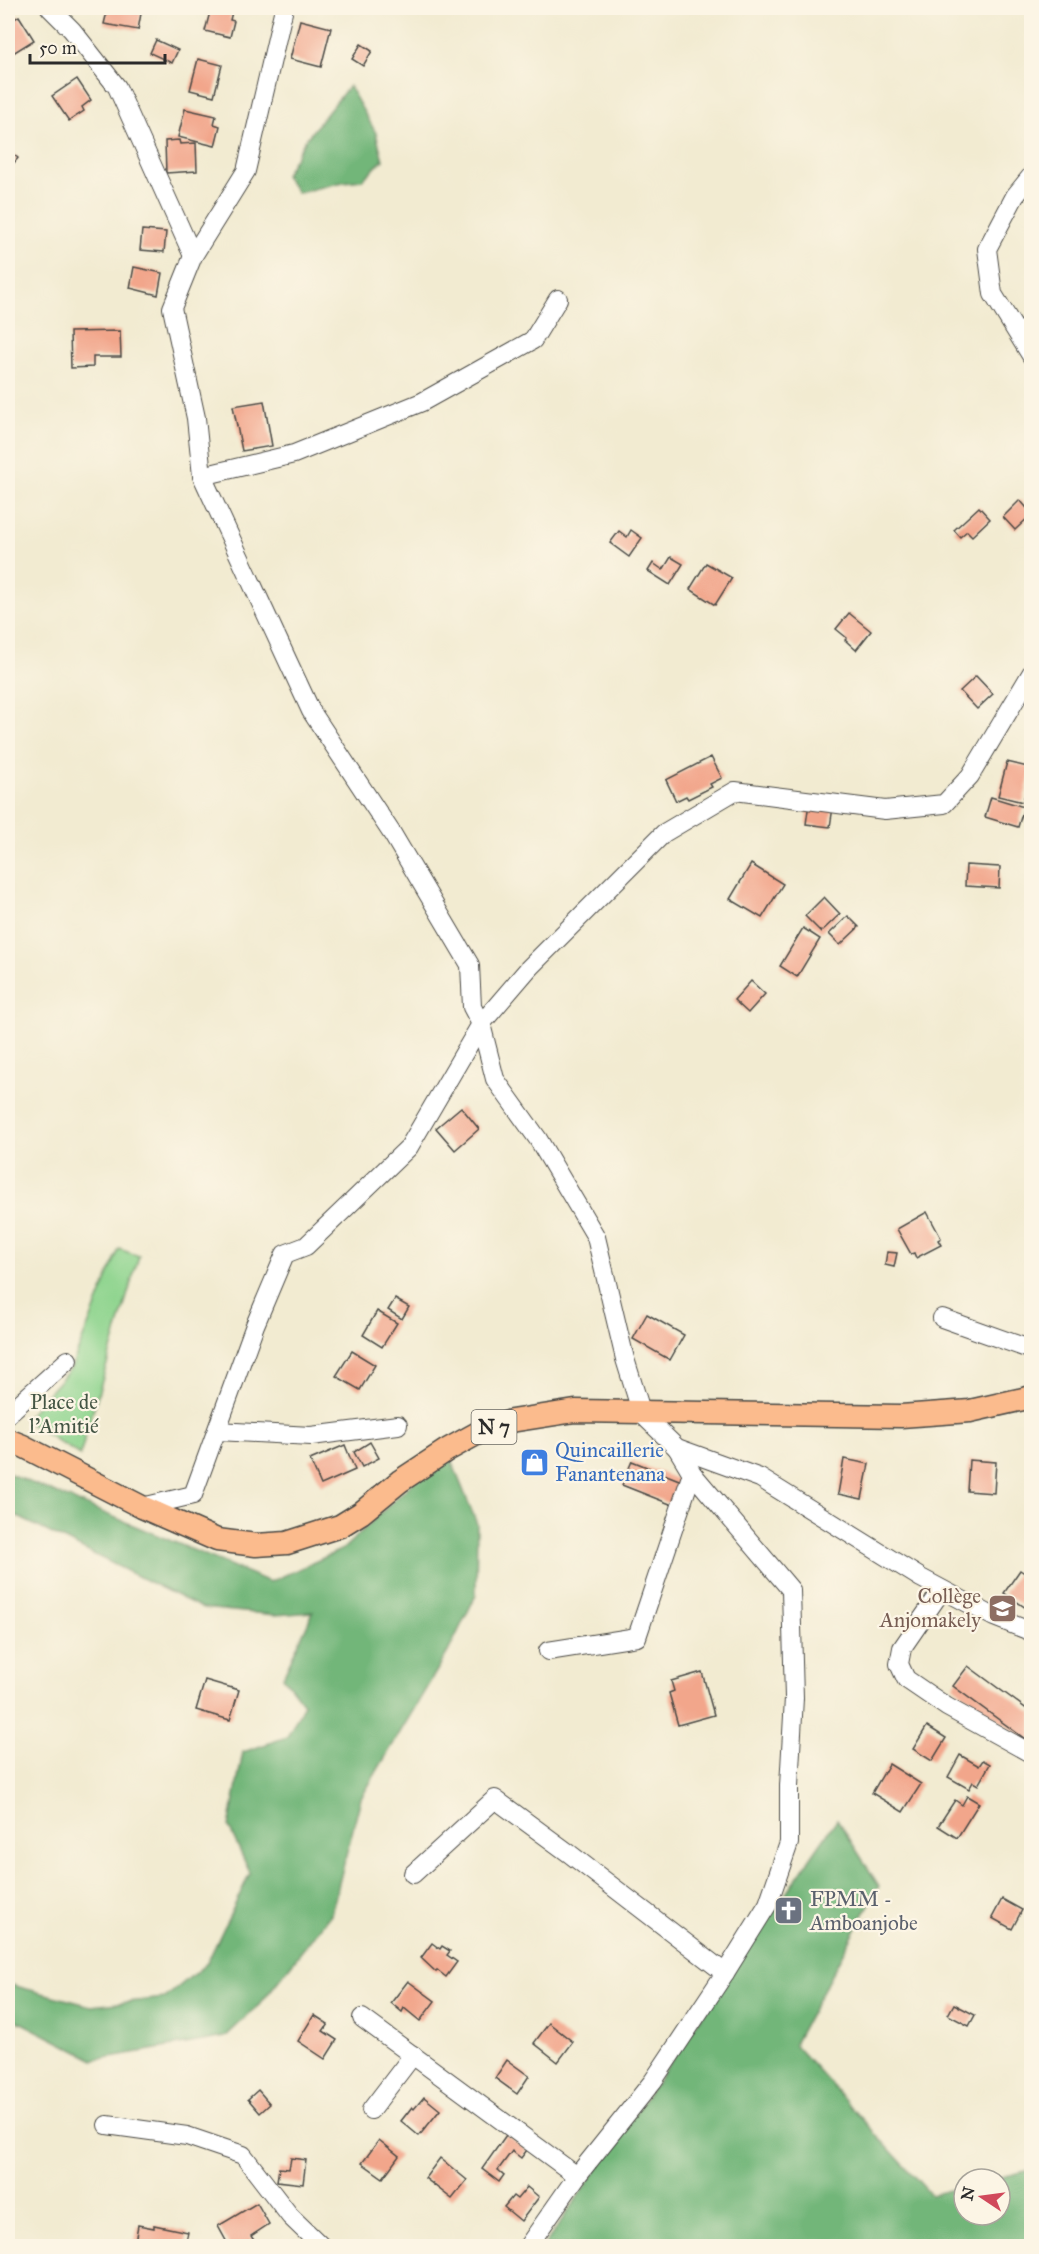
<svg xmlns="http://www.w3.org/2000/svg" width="1039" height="2254" font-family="'IM FELL Great Primer',serif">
	<rect width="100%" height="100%" fill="#fcf5e5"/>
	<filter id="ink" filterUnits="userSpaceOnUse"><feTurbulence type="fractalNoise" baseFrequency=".0167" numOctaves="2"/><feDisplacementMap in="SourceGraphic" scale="12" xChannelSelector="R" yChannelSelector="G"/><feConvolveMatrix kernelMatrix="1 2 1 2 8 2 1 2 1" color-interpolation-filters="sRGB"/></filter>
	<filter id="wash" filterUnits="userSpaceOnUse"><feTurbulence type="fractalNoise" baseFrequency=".008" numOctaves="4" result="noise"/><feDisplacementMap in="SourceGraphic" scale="24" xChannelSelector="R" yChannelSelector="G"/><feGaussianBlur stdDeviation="1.35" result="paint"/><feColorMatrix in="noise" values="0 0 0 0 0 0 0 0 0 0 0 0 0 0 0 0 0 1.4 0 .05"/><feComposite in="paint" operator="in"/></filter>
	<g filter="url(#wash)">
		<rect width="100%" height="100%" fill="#f2ebd1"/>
		<polygon fill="#8ed48e" stroke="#5c805c" stroke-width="1.5" points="119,1249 139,1256 80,1455 24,1420 71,1368"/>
		<g fill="#72b679" stroke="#4e7052" stroke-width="1.5">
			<polygon points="349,86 376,133 383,160 362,180 343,182 297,193 285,175 306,139"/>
			<polygon points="447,1450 477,1524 476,1595 448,1652 361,1798 331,1914 260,2004 225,2037 94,2060 8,2016 8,1984 91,2006 165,1998 207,1963 250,1873 229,1827 243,1752 287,1737 304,1704 283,1677 313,1612 275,1615 202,1608 8,1512 8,1473 270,1582 343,1549"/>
			<polygon points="837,1819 879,1886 794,2044 931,2195 964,2186 964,2215 1000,2215 1000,2179 992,2179 1031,2170 1031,2246 544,2246"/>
		</g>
		<g id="blocks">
			<g fill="#f2a68b">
				<polygon points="108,8 142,8 138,30 104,24"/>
				<polygon points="211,8 233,8 230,20 234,21 230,37 205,31"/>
				<polygon points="19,16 34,40 10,55 8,52 8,23"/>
				<polygon points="300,20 331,28 321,67 290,59"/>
				<polygon points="156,40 178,50 172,63 150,53"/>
				<polygon points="361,44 372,51 363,66 352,59"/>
				<polygon points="198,59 222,65 214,96 190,90"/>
				<polygon points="77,79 91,100 82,107 84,111 69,121 52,96"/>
				<polygon points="185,109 216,116 214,124 220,126 215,146 178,137"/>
				<polygon points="179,140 180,144 196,143 197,171 166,173 165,141"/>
				<polygon points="8,150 18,158 8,170"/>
				<polygon points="142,230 166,232 164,252 140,250"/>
				<polygon points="134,267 162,273 158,295 130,288"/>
				<polygon points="120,331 121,357 93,357 93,367 71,368 70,332"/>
				<polygon points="264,401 272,446 242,451 233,406"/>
				<polygon points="1020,500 1032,514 1015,530 1003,517"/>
				<polygon points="979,507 990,519 972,536 967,531 960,537 954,530"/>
				<polygon points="631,530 642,538 629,557 610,543 619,531 627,537"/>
				<polygon points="671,557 683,564 670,585 648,571 653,563 663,570"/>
				<polygon points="706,563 732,578 715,605 690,589"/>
				<polygon points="849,613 871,631 856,650 845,640 847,638 836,629"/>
				<polygon points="976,676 993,694 977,709 960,691"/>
				<polygon points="711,757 722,778 710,784 712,787 688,799 686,796 676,801 666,780"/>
				<polygon points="1007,762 1032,768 1023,802 998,796"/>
				<polygon points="991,797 1024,807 1018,827 985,817"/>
				<polygon points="809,803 833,807 830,827 806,824"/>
				<polygon points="751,864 783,884 762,918 730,899"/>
				<polygon points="966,865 1000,867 999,888 965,886"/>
				<polygon points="824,897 840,914 821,932 805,916"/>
				<polygon points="848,916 859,927 840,945 829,934"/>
				<polygon points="803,928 820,939 797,977 780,966"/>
				<polygon points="751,981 765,994 748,1013 734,1000"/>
				<polygon points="461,1107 479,1129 455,1150 436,1128"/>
				<polygon points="927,1212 941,1238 938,1240 941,1245 916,1258 914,1253 911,1254 897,1229"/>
				<polygon points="887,1252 897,1253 894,1267 885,1265"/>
				<polygon points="395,1299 409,1307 402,1319 388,1310"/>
				<polygon points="377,1311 397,1323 382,1347 363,1335"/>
				<polygon points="647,1314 684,1335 670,1360 633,1339"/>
				<polygon points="352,1351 375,1365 360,1390 336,1376"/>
				<polygon points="370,1442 379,1458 362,1467 354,1452"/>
				<polygon points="345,1445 355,1470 321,1485 310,1460"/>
				<polygon points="844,1459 869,1464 862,1499 838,1494"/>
				<polygon points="969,1460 996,1462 994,1493 967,1491"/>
				<polygon points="632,1461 684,1482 675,1506 622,1485"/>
				<polygon points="1020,1570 1032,1578 1032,1612 1004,1593"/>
				<polygon points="968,1666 1032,1713 1032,1744 953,1686"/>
				<polygon points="702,1672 714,1715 678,1725 669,1693 674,1691 671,1681"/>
				<polygon points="205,1680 239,1690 230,1720 196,1710"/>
				<polygon points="927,1726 946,1738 932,1761 913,1749"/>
				<polygon points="960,1755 979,1766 983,1760 990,1764 978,1785 973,1782 969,1789 948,1777"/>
				<polygon points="889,1764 921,1784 903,1812 872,1793"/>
				<polygon points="967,1796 979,1803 957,1838 938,1826 955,1800 962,1805"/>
				<polygon points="1002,1899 1022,1910 1012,1929 992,1918"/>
				<polygon points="432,1943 440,1949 442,1946 450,1951 447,1955 457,1962 446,1977 437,1970 436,1972 421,1958"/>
				<polygon points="408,1981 435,2001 420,2021 404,2008 402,2012 391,2003"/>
				<polygon points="954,2004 975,2015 969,2026 948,2015"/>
				<polygon points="314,2015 328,2024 323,2031 337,2040 325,2059 298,2041"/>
				<polygon points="549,2023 573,2042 558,2062 534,2043"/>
				<polygon points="507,2060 529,2076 517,2094 495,2078"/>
				<polygon points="258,2090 270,2104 260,2113 248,2099"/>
				<polygon points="424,2097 440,2110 419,2136 401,2121 412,2107 414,2109"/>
				<polygon points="506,2135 527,2150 521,2158 512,2151 498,2170 504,2175 499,2182 482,2169"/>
				<polygon points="379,2140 399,2156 383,2178 362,2163"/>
				<polygon points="291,2158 306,2160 303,2184 277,2181 279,2168 289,2169"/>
				<polygon points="440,2158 467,2180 452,2199 425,2178"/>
				<polygon points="527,2187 539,2197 521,2221 504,2207 513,2196 517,2199"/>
				<polygon points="257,2203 269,2224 251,2236 255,2242 248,2246 229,2246 218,2226"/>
				<polygon points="138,2225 154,2228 154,2225 188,2232 185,2246 151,2246 135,2242"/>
			</g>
		</g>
	</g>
	<g filter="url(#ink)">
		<use href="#blocks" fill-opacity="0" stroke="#494844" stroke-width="1.5"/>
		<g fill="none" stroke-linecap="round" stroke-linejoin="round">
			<defs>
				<g id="minor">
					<polyline points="50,8 72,30 117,87 193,256"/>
					<polyline points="284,8 246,171 193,256 172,308 196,418 202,476 311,711 393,835 470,965 472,1007 481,1024 495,1079 538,1139 596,1237 625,1359 642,1414 677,1448 760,1478 921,1578 994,1617 1032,1632"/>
					<polyline points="1032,175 1015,196 987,249 993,294 1032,357"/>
					<polyline points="202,476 294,454 422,402 533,340 558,299"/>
					<polyline points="942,1318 1032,1350"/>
					<polyline points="8,1414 68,1360"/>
					<polyline points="218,1431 311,1436 398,1425"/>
					<polyline points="142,1507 193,1495 255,1325 285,1254 306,1246 409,1147 481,1024 529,968 664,833 735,791 885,810 944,804 970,776 1032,672"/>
					<polyline points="942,1590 902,1648 899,1664 906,1679 947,1707 1032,1754"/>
					<polyline points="548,1651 637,1637 692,1473"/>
					<polyline points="413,1874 495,1799 570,1854 725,1973"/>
					<polyline points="362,2018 577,2176"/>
					<polyline points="371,2110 413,2055"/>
					<polyline points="107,2125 187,2136 243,2155 290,2216 321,2246"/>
					<polyline points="528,2246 577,2176 653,2081 725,1973 768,1904 789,1843 789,1786 794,1698 791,1590 692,1473 677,1448"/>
				</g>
				<polyline id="major" points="8,1440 23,1446 142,1507 217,1540 256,1545 287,1543 340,1526 361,1513 400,1481 447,1450 478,1433 511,1421 575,1411 901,1416 970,1411 1032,1397"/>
			</defs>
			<use href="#minor" stroke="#494844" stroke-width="20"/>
			<use href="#major" stroke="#494844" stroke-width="25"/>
			<use href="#minor" stroke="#fff" stroke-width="18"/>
			<use href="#major" stroke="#fbbb8d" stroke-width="22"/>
		</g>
	</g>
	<defs>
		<symbol id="shop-square" viewBox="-11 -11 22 22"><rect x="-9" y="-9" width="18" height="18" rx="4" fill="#3f7fe0" stroke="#fcf5e5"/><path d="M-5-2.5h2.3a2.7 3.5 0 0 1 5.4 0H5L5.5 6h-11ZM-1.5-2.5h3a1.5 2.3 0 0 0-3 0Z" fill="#fff"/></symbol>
		<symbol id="school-square" viewBox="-11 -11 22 22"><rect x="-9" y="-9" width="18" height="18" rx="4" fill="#8d6e63" stroke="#fcf5e5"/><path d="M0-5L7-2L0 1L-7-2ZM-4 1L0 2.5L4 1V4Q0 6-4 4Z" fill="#fff"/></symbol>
		<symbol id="church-square" viewBox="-11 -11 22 22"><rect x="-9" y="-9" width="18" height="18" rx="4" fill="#6b7280" stroke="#fcf5e5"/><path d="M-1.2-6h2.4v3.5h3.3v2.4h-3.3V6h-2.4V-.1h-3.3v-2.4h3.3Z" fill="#fff"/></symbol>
	</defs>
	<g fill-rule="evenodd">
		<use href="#shop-square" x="518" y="1446" width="33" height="33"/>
		<use href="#school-square" x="986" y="1592" width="33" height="33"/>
		<use href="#church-square" x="772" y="1894" width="33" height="33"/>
	</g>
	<g text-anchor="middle" stroke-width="4.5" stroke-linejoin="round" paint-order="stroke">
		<rect fill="#fcf5e5" stroke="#6a6863" stroke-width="1.5" x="471.5" y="1410" width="45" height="34" rx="4.5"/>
		<g font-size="20" font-weight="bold" fill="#2b2b2b">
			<text x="494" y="1434">N 7</text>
		</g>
		<g font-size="21" fill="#454" stroke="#fcf5e5">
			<text x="64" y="1409">Place de<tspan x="64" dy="24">l'Amitié</tspan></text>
		</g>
		<g font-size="21" fill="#366cbe" stroke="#fcf5e5" text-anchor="start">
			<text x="555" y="1457">Quincaillerie<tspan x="555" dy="24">Fanantenana</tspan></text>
		</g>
		<g font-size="21" fill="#785e54" stroke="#fcf5e5" text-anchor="end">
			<text x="981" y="1603">Collège<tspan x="981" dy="24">Anjomakely</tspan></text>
		</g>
		<g font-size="21" fill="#5b616d" stroke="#fcf5e5" text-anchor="start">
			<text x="810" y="1906">FPMM -<tspan x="810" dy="24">Amboanjobe</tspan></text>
		</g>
	</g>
	<rect width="1039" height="2254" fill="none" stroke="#fcf5e5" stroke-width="30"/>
	<g transform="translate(982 2197) rotate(283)"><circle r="28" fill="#fcf5e5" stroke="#a8a49b" stroke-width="1.5"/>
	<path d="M0-4.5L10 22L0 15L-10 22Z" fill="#d1495b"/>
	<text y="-9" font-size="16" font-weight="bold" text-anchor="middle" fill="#2b2b2b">N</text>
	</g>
	<path d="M30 54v9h135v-9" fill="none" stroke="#2b2b2b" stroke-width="3"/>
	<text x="39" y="54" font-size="18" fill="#2b2b2b" stroke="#fcf5e5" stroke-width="4.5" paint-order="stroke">50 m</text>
</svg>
